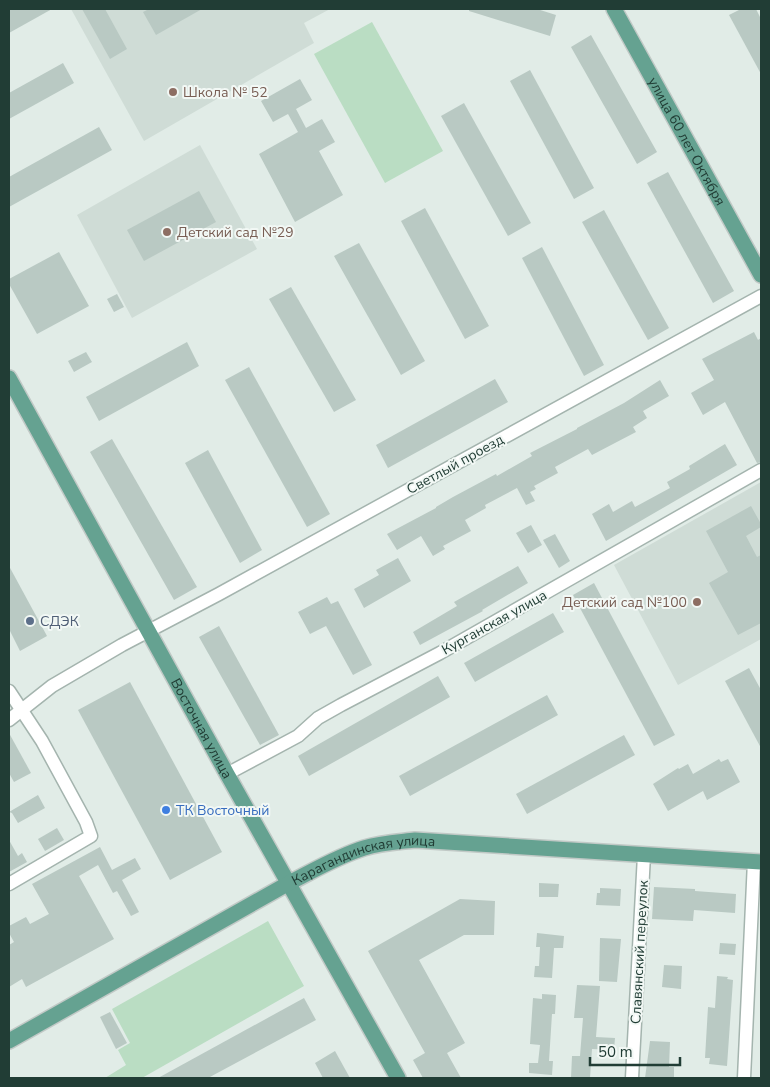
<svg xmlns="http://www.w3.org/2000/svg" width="770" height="1087" font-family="'Nunito Sans',sans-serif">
	<rect width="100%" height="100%" fill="#e1ece7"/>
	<g fill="#cfdcd6">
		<polygon points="71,9 330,9 304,23 314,43 144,141"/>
		<polygon points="200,145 257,249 132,318 77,215"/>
		<polygon points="761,482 761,639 678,685 614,565"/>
	</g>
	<g fill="#baddc3">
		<polygon points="372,22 443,151 385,183 314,54"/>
		<polygon points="268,921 304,986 142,1078 105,1078 126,1065 118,1050 130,1043 112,1009"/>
	</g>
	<g fill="#b9c9c3">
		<polygon points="9,9 52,9 9,33"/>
		<polygon points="82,9 105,9 127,49 110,59"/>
		<polygon points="149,9 202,9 156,35 143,12"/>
		<polygon points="469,9 537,9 556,15 550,36 469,11"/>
		<polygon points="741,9 756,9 761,19 761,74 729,15"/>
		<polygon points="591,35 657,152 637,164 571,47"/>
		<polygon points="63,63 74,83 9,119 9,93"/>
		<polygon points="530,70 594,188 574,199 510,81"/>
		<polygon points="300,79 312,100 296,109 306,128 322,119 335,142 319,151 343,195 295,222 259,154 298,132 288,114 273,122 261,101"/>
		<polygon points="464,103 531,223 508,236 441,116"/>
		<polygon points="99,127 112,150 9,207 9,177"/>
		<polygon points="668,172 734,291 713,303 647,183"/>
		<polygon points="199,191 216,222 144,261 127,230"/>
		<polygon points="425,208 489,326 465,339 401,221"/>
		<polygon points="604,210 669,328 648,340 582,222"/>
		<polygon points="359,243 425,361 401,375 334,256"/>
		<polygon points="542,247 604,365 584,376 522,258"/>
		<polygon points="59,252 89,306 37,334 9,284 9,279"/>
		<polygon points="291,287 356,400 334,412 269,299"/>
		<polygon points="117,294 124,307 114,312 107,299"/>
		<polygon points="754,332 758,340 761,338 761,462 757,463 725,402 703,415 691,393 714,380 702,359"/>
		<polygon points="187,342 199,366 99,421 86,397"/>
		<polygon points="86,352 92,362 74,372 68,361"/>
		<polygon points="249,367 330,514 307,527 225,380"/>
		<polygon points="495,379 508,402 388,468 376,445"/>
		<polygon points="660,380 669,396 643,411 647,418 633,427 636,432 592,455 588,449 555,467 558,473 534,486 536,489 530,492 535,501 526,505 517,488 485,505 486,508 465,520 471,531 443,546 445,549 433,556 421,536 397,550 387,534 436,508 436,507 453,497 496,474 497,476 532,456 530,453 577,429 577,428 624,403"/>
		<polygon points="112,439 197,587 174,600 90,452"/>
		<polygon points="725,444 737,465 606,541 592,514 609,504 613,512 632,501 635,507 670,488 667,482 690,469 689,466"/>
		<polygon points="208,450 262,550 240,563 185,463"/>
		<polygon points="751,506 761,524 761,527 746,536 757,557 761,555 761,623 738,635 709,583 728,572 706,531"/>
		<polygon points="531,525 542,545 528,553 516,533"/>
		<polygon points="555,534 570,561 559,568 543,540"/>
		<polygon points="398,558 411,581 364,608 354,589 379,575 376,570"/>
		<polygon points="9,566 47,636 20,651 9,629"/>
		<polygon points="518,566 528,583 482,610 483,611 420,645 413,632 457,606 454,602"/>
		<polygon points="594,583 675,735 654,746 573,595"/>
		<polygon points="327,597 331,604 338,601 372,665 353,675 326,626 310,634 298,612"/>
		<polygon points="553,613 564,632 475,682 464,663"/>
		<polygon points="219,626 279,735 260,745 199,637"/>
		<polygon points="749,668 761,690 761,748 725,681"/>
		<polygon points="438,676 450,697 309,776 298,756"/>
		<polygon points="130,682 222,852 170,880 78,710"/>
		<polygon points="547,695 558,715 410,796 399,776"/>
		<polygon points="9,733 31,773 14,782 9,773"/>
		<polygon points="624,735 635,755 527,814 516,794"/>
		<polygon points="719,759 721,762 728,759 740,782 707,800 703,791 668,811 653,784 678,768 679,769 688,764 693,774"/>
		<polygon points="38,795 45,808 18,823 12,813 9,812"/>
		<polygon points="57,828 64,840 45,851 38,839"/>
		<polygon points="9,840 18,856 22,853 27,862 9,872"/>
		<polygon points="100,847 112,870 135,858 141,869 122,880 139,912 131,916 117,891 113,893 98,865 79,876 114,939 26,987 22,979 9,987 9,945 14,942 9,933 9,926 26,917 30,924 49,914 32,884"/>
		<polygon points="539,883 559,884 558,897 539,897"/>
		<polygon points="654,887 695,889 695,891 736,894 735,913 694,910 693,921 652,919"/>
		<polygon points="600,888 621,889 620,906 596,905 597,893 600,893"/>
		<polygon points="460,899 495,901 494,935 464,935 419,960 465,1043 447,1053 461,1078 423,1078 413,1060 425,1053 368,951"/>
		<polygon points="537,933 564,936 563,948 554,948 552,978 534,977 535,966 539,966 540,947 536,947"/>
		<polygon points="600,938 621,939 617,982 599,981"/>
		<polygon points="720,943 736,944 735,955 719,954"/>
		<polygon points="664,965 682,966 681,989 662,987"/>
		<polygon points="717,976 728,977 727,979 733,980 727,1066 709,1064 710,1058 705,1058 708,1007 715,1008"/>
		<polygon points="577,985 600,986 596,1037 615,1038 614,1050 592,1049 590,1078 571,1078 572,1056 580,1056 583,1018 574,1018"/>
		<polygon points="542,994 556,995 555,1014 552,1014 549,1061 553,1061 552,1075 529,1073 529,1063 538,1063 540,1045 530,1044 533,998 542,999"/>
		<polygon points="304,998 316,1020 208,1078 158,1078"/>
		<polygon points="110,1012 127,1043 116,1049 100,1017"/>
		<polygon points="650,1041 670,1042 669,1067 674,1067 674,1077 645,1078"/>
		<polygon points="335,1051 350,1078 323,1078 315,1063"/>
	</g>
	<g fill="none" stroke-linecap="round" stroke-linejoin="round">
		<defs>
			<g id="minor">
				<polyline points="9,691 42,741 86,822 91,836 9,884"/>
				<polyline points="9,720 52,686 122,645 219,594 761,296"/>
				<polyline points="227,774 298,736 318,718 341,705 440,653 761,470"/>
				<polyline points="632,1078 644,855"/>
				<polyline points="744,1078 754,861"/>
			</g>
			<g id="major">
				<path id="s1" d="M 614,9 L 761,275"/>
				<path id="s2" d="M 9,378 L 227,774 L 398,1078"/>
				<path id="s3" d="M 9,1041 L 289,883 C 313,871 338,856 364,848 C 380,843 398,842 415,840 L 761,862"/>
			</g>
		</defs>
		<use href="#minor" stroke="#a4b4ae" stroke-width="15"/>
		<use href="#major" stroke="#c1c9c6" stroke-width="18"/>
		<use href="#minor" stroke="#fff" stroke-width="12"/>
		<use href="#major" stroke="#65a291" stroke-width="15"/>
	</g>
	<g fill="#8d6e63" stroke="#f2f8f5" stroke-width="2">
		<circle cx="173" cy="92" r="5"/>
		<circle cx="167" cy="232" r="5"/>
		<circle cx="697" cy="602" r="5"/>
	</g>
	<circle fill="#5c6f8a" stroke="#f2f8f5" stroke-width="2" cx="30" cy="621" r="5"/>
	<circle fill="#3f7fe0" stroke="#f2f8f5" stroke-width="2" cx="166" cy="810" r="5"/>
	<g text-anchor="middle" stroke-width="4" stroke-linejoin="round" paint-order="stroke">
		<g font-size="14" fill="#785e54" stroke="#f2f8f5" text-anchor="start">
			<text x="183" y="97">Школа № 52</text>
			<text x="177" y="237">Детский сад №29</text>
			<text x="687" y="607" text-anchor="end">Детский сад №100</text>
		</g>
		<g font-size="14" fill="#213d35" stroke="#f2f8f5">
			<text dy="5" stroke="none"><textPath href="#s1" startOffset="151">улица 60 лет Октября</textPath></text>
			<text transform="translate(455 464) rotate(-29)" y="5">Светлый проезд</text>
			<text transform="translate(494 622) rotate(-29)" y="5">Курганская улица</text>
			<text dy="5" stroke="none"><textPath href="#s2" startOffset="400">Восточная улица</textPath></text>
			<text dy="5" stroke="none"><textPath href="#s3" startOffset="401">Карагандинская улица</textPath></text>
			<text transform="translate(639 952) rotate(-87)" y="5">Славянский переулок</text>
		</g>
		<g font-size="14" fill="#4e5e75" stroke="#f2f8f5" text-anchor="start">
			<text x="40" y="626">СДЭК</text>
		</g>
		<g font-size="14" fill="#366cbe" stroke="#f2f8f5" text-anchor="start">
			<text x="176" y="815">ТК Восточный</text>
		</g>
	</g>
	<rect width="770" height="1087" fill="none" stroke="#213d35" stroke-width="20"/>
	<path d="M590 1057v8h90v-8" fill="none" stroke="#213d35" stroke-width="2.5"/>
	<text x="598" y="1057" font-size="15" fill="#213d35" stroke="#f2f8f5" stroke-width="4" paint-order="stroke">50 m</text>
</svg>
